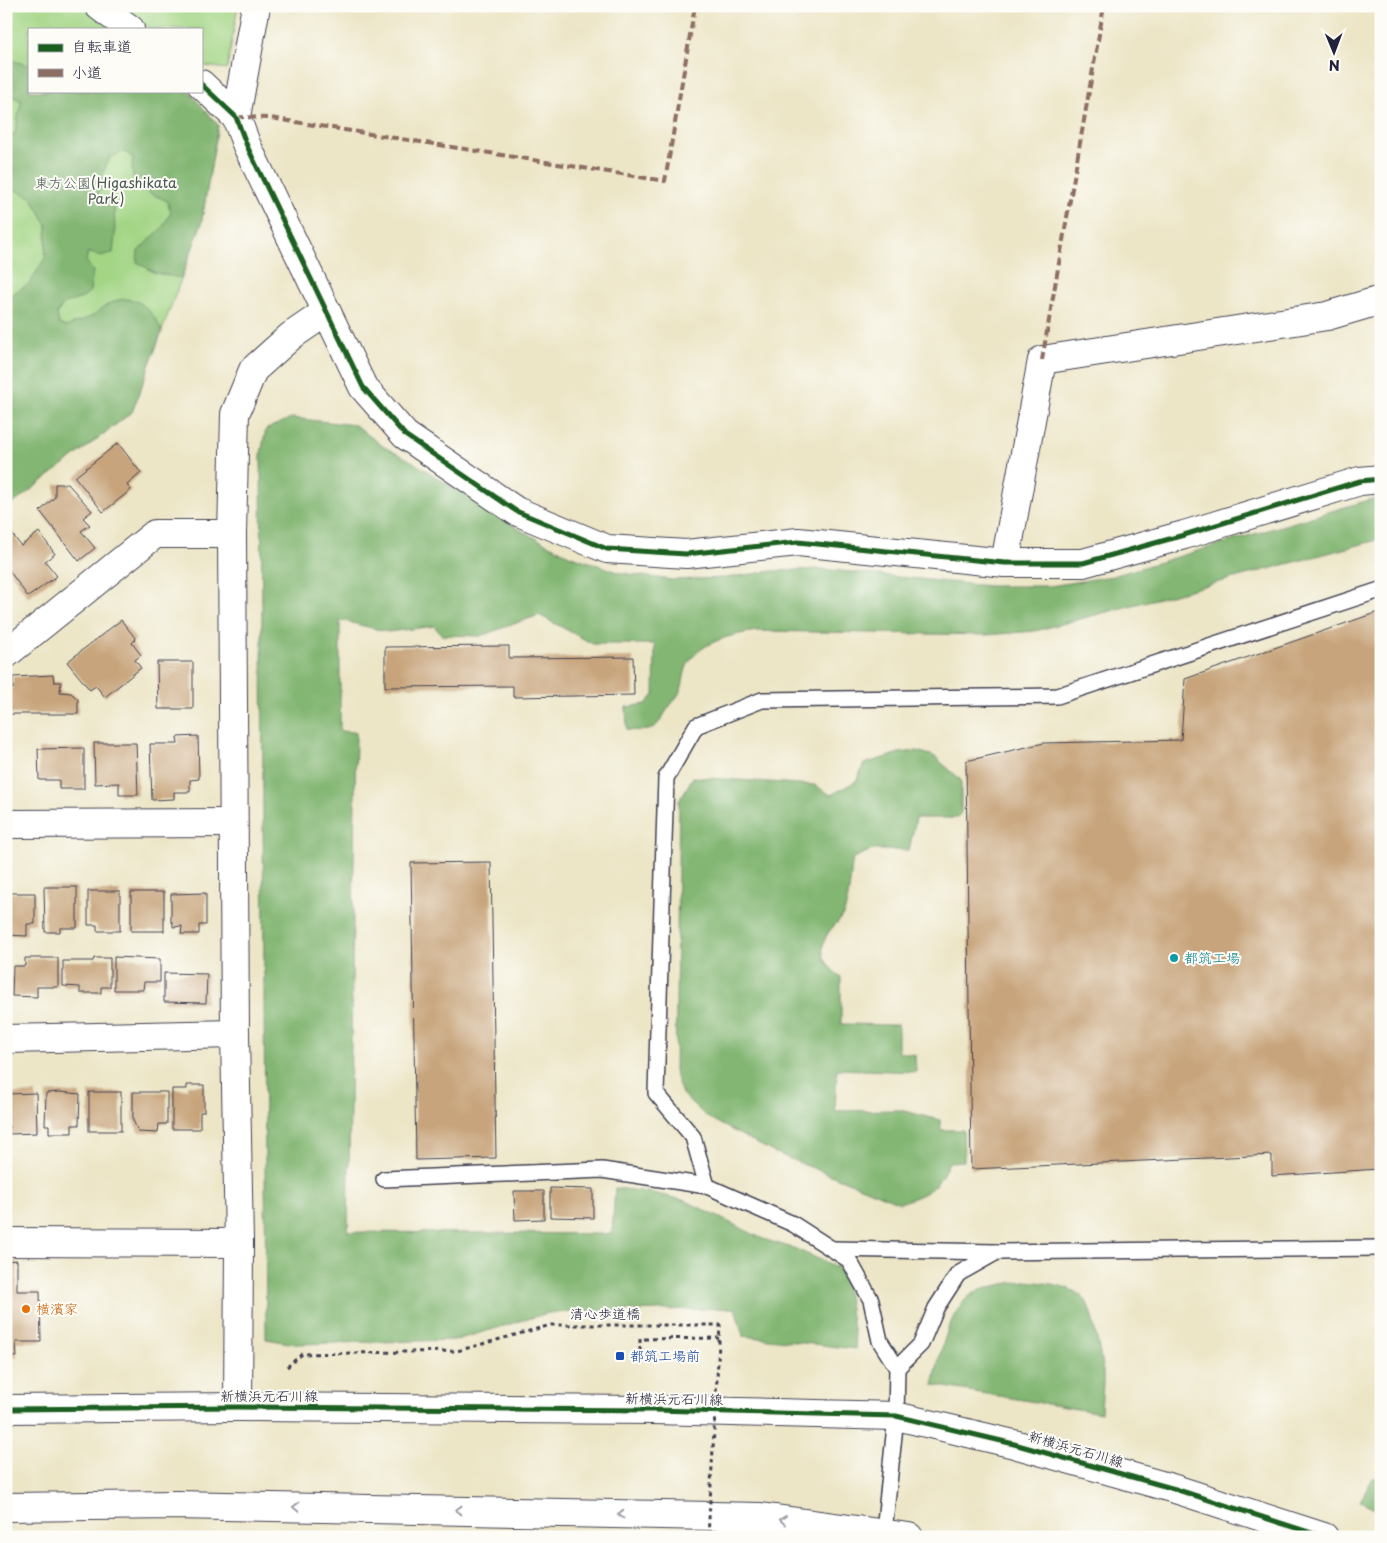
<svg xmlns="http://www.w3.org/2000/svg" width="1387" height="1543" font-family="'Playpen Sans','Klee One',sans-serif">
	<rect width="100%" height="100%" fill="#fdfcf7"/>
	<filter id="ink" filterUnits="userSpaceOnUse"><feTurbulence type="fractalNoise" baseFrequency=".02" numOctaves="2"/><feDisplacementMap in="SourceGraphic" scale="10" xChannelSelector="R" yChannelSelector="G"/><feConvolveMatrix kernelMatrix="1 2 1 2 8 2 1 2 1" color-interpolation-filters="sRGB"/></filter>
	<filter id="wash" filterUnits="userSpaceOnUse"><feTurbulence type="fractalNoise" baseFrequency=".0096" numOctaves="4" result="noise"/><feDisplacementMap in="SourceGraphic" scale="20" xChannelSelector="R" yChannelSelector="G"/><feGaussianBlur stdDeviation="1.12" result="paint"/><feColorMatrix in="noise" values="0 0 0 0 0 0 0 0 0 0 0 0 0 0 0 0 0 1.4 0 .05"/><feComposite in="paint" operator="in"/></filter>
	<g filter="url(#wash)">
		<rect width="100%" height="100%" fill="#ece5c6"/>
		<g fill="#a3d585" stroke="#627c60">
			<polygon points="6,6 84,6 113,29 29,29 29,91 188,91 218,125 201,225 132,412 6,509"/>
			<polygon points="118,6 238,6 227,69 205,66 201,64 201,29 150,29"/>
		</g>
		<g fill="#82b672" stroke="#526c56">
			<path d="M 6,59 L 29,65 L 29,91 L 188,91 L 218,125 L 201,225 L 181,278 L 155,273 L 137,262 L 138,251 L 163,227 L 171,212 L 167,201 C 141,188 129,190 133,157 L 124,152 L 110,157 L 102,175 L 102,187 L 97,195 L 104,202 L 114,204 L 115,235 L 113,253 L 99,256 L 88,252 L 86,261 L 93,271 L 90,291 L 83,298 L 65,303 L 57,313 L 59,324 L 66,327 C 75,322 86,320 94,315 C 98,312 100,309 104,307 C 132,288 150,306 162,331 L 132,412 L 6,509 L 6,298 L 29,284 L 45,258 L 47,225 L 31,197 L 6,186 L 6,133 L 15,134 L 21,101 L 6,92 Z"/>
			<path d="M 292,418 L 355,425 L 384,447 L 408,459 L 522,531 L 569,555 L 621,573 L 672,580 L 725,578 L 772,571 L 821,569 L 988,586 L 1050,586 L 1113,576 L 1372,499 L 1381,499 L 1381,539 L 1035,631 L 987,635 L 757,631 C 735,634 706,640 691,659 C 683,669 685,681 680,692 C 677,698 671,704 667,710 C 653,733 653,731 627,730 L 626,707 L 646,704 L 654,695 L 655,644 L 593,644 L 539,615 L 480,636 L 442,635 L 434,626 L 388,632 L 340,620 L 340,731 L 356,732 L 348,1232 L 612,1234 L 615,1188 L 649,1192 L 686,1201 L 763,1239 L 796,1249 L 839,1268 L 847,1290 L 856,1349 L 743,1336 L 735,1308 L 548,1313 L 456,1340 L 295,1344 L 266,1339 L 261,453 L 266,429 Z"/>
			<path d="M 917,751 L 934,756 L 961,780 L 961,812 L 957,818 L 916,818 L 909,850 L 872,850 L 853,858 C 850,876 850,896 844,913 C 842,918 836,924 832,928 C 816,947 822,963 841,977 L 841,1024 L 898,1025 L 898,1052 L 915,1055 L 916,1072 L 837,1069 L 835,1111 L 900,1110 L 940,1120 L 941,1130 L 963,1130 L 964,1161 L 949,1162 C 936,1190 928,1193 900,1203 L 773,1152 L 707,1117 L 682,1094 L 675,1074 L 679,801 L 693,777 L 814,785 L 831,795 L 856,781 L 864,764 L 899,753 Z"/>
			<path d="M 1025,1281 C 1045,1283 1072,1284 1086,1301 C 1092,1309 1101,1360 1103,1371 C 1104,1385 1101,1400 1101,1413 L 933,1385 C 940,1357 948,1306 976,1292 C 992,1285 1009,1283 1025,1281 Z"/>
			<polygon points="1381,1476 1381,1511 1360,1501 1373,1478"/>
		</g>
		<g id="blocks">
			<g fill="#c7a47c">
				<polygon points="118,443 141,473 127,485 131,490 103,512 75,477"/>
				<polygon points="55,484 68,484 92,511 83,518 90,525 81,531 95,548 79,561 40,511 55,497"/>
				<polygon points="39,532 55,554 45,561 57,576 28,597 6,566 6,538 12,534 21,546"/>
				<polygon points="6,595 10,598 7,614 6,614"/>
				<polygon points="1381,611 1381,1174 1379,1169 1272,1176 1272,1155 971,1169 966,761 1044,743 1181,740 1185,679"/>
				<polygon points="121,620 136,639 132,643 141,655 135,660 141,668 105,697 96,686 90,690 67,662"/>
				<polygon points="509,646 509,658 633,657 634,695 513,697 513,686 385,687 385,647"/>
				<polygon points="157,662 193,662 193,709 158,709"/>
				<polygon points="53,675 54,682 61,682 60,692 71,693 78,699 78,714 6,714 6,689 13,689 13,677"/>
				<polygon points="198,736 199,779 190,780 190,792 174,792 174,799 152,800 150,744 178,744 177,737"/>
				<polygon points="94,743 136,743 138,795 119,795 119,783 95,784"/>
				<polygon points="84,748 84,789 59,789 59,780 39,780 38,749"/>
				<polygon points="491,862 496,1158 416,1160 411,863"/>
				<polygon points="44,887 77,887 77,928 60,928 60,932 45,932"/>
				<polygon points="88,891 120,891 120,931 97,931 97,925 88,925"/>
				<rect x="131" y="892" width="33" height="39"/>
				<polygon points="6,893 35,893 35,924 27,924 27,936 6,935"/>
				<polygon points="206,893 206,925 199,925 199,934 181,934 182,926 173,927 173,922 171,922 171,894"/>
				<polygon points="114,957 160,959 160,982 144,982 143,990 114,990"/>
				<polygon points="25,958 58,958 58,987 37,987 37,997 12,996 13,966 25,966"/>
				<polygon points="94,958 110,958 110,987 101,987 101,993 80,993 80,987 63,986 63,961 93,961"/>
				<rect x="6" y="959" width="2" height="28"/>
				<polygon points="164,973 207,974 206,1003 164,1002"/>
				<polygon points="187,1085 204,1085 204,1112 200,1112 200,1129 172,1129 172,1089 187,1089"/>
				<polygon points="60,1092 80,1094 79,1125 72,1125 72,1133 49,1133 49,1125 45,1125 46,1093"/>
				<rect x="89" y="1092" width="32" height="39"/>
				<polygon points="133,1092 167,1092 167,1124 159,1124 158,1133 138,1132 133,1120"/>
				<polygon points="36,1093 37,1133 9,1134 9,1126 6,1126 6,1094"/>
				<polygon points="550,1188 593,1189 593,1218 550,1217"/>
				<polygon points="514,1191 544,1191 544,1219 515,1220"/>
				<polygon points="17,1260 17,1291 40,1291 41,1342 16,1342 17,1357 6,1357 6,1261"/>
			</g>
		</g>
	</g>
	<g filter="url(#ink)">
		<use href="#blocks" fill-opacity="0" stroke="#403f50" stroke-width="1"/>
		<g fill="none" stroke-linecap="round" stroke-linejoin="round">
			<defs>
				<g id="lane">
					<polyline points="384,1179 602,1170 707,1186 793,1224 849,1260 871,1300 880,1341 897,1368 896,1416 884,1532"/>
					<polyline points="707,1186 693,1137 656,1093 666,778 696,726 762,700 1057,696 1380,590"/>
					<polyline points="832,1249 996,1252"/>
					<polyline points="897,1368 921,1344 936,1308 958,1274 997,1252 1381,1248"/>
				</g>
				<g id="street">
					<polyline points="99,6 130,29"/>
					<polyline points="201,84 236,117 247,146 363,387 405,435 516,511 607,549 686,554 798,542 1005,563 1083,563 1184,535 1360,481 1381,479"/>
					<polyline points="236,117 256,6"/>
					<polyline points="1005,563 1042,360 1327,316 1381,300"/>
					<polyline points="6,654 155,534 232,534"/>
					<polyline points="6,1039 235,1034"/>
					<polyline points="6,1242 239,1243"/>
				</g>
				<g id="secondary">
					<polyline points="6,824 233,823"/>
					<polyline points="238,1407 239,1243 235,1034 232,534 235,414 253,370 291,336 326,312"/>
					<polyline points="6,1409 238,1407 654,1410 896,1416 1014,1444 1175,1489 1324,1537"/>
					<polyline points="6,1507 176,1505 761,1517 909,1537"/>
				</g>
			</defs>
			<use href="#lane" stroke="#403f50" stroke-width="18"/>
			<use href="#street" stroke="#403f50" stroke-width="30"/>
			<use href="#secondary" stroke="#403f50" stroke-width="30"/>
			<polyline stroke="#403f50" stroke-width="3" stroke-dasharray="4 4" stroke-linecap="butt" points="640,1351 640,1339 719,1338"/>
			<use href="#lane" stroke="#fff" stroke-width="15"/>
			<use href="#street" stroke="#fff" stroke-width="28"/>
			<use href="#secondary" stroke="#fff" stroke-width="28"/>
			<polyline stroke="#403f50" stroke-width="3" stroke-dasharray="4 4" stroke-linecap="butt" points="287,1367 302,1354 457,1351 551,1325 720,1325 708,1537"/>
			<g stroke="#8d6e63" stroke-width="4" stroke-dasharray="8 4" stroke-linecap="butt">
				<polyline points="236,117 270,118 665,181 695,6"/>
				<polyline points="1042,360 1104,6"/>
			</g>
			<defs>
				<g id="cycleway">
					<polyline points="201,84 236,117 247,146 363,387 405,435 516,511 607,549 686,554 798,542 1005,563 1083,563 1184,535 1360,481 1381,479"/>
					<polyline points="6,1409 238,1407 654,1410 896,1416 1014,1444 1175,1489 1324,1537"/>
				</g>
			</defs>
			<use href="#cycleway" stroke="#fdfcf7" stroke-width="8"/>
			<use href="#cycleway" stroke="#1b5e20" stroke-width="5"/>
		</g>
		<defs><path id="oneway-chevron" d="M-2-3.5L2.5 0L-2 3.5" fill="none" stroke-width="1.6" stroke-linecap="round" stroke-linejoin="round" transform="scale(1.25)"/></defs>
		<g stroke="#9c9ca7">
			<use href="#oneway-chevron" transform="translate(296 1507) rotate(-179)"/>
			<use href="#oneway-chevron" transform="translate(459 1510) rotate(-179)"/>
			<use href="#oneway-chevron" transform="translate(621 1514) rotate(-179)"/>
			<use href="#oneway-chevron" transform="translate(783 1520) rotate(-173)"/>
		</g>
	</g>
	<circle fill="#0f9aa8" stroke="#fdfcf7" stroke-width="2" cx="1174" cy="958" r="5"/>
	<circle fill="#e8710a" stroke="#fdfcf7" stroke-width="2" cx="26" cy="1309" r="5"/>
	<rect fill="#1a4fb4" stroke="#fdfcf7" stroke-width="2" x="615" y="1351" width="10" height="10" rx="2.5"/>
	<g text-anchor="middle" stroke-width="4" stroke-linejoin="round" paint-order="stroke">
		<g font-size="14" fill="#495851" stroke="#fdfcf7">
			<text x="106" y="188">東方公園(Higashikata<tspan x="106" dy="16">Park)</tspan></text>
		</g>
		<g font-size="14" fill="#0d838f" stroke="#fdfcf7" text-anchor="start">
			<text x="1184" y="963">都筑工場</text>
		</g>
		<g font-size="14" fill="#c56008" stroke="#fdfcf7" text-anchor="start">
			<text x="36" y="1314">横濱家</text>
		</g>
		<g font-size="14" fill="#22223b" stroke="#fdfcf7">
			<text x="605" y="1319">清心歩道橋</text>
			<text x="269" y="1401">新横浜元石川線</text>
			<text transform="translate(674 1399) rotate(1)" y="5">新横浜元石川線</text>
			<text transform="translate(1076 1449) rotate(16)" y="5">新横浜元石川線</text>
		</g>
		<g font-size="14" fill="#164399" stroke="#fdfcf7" text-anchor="start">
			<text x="630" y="1361">都筑工場前</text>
		</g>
	</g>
	<rect width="1387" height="1543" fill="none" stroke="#fdfcf7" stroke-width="25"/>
	<rect x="28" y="28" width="175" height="65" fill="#fdfcf7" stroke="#a5a5ac"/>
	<rect x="38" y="44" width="25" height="8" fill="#1b5e20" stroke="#a5a5ac"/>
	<text x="72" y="52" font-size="15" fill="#22223b">自転車道</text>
	<rect x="38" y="69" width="25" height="8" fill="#8d6e63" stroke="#a5a5ac"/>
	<text x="72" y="78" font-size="15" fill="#22223b">小道</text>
	<g transform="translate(1334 52) rotate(179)" stroke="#fdfcf7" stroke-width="4" paint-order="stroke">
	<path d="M0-4L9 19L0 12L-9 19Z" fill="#22223b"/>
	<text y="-8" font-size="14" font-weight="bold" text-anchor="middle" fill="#22223b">N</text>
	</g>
</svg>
